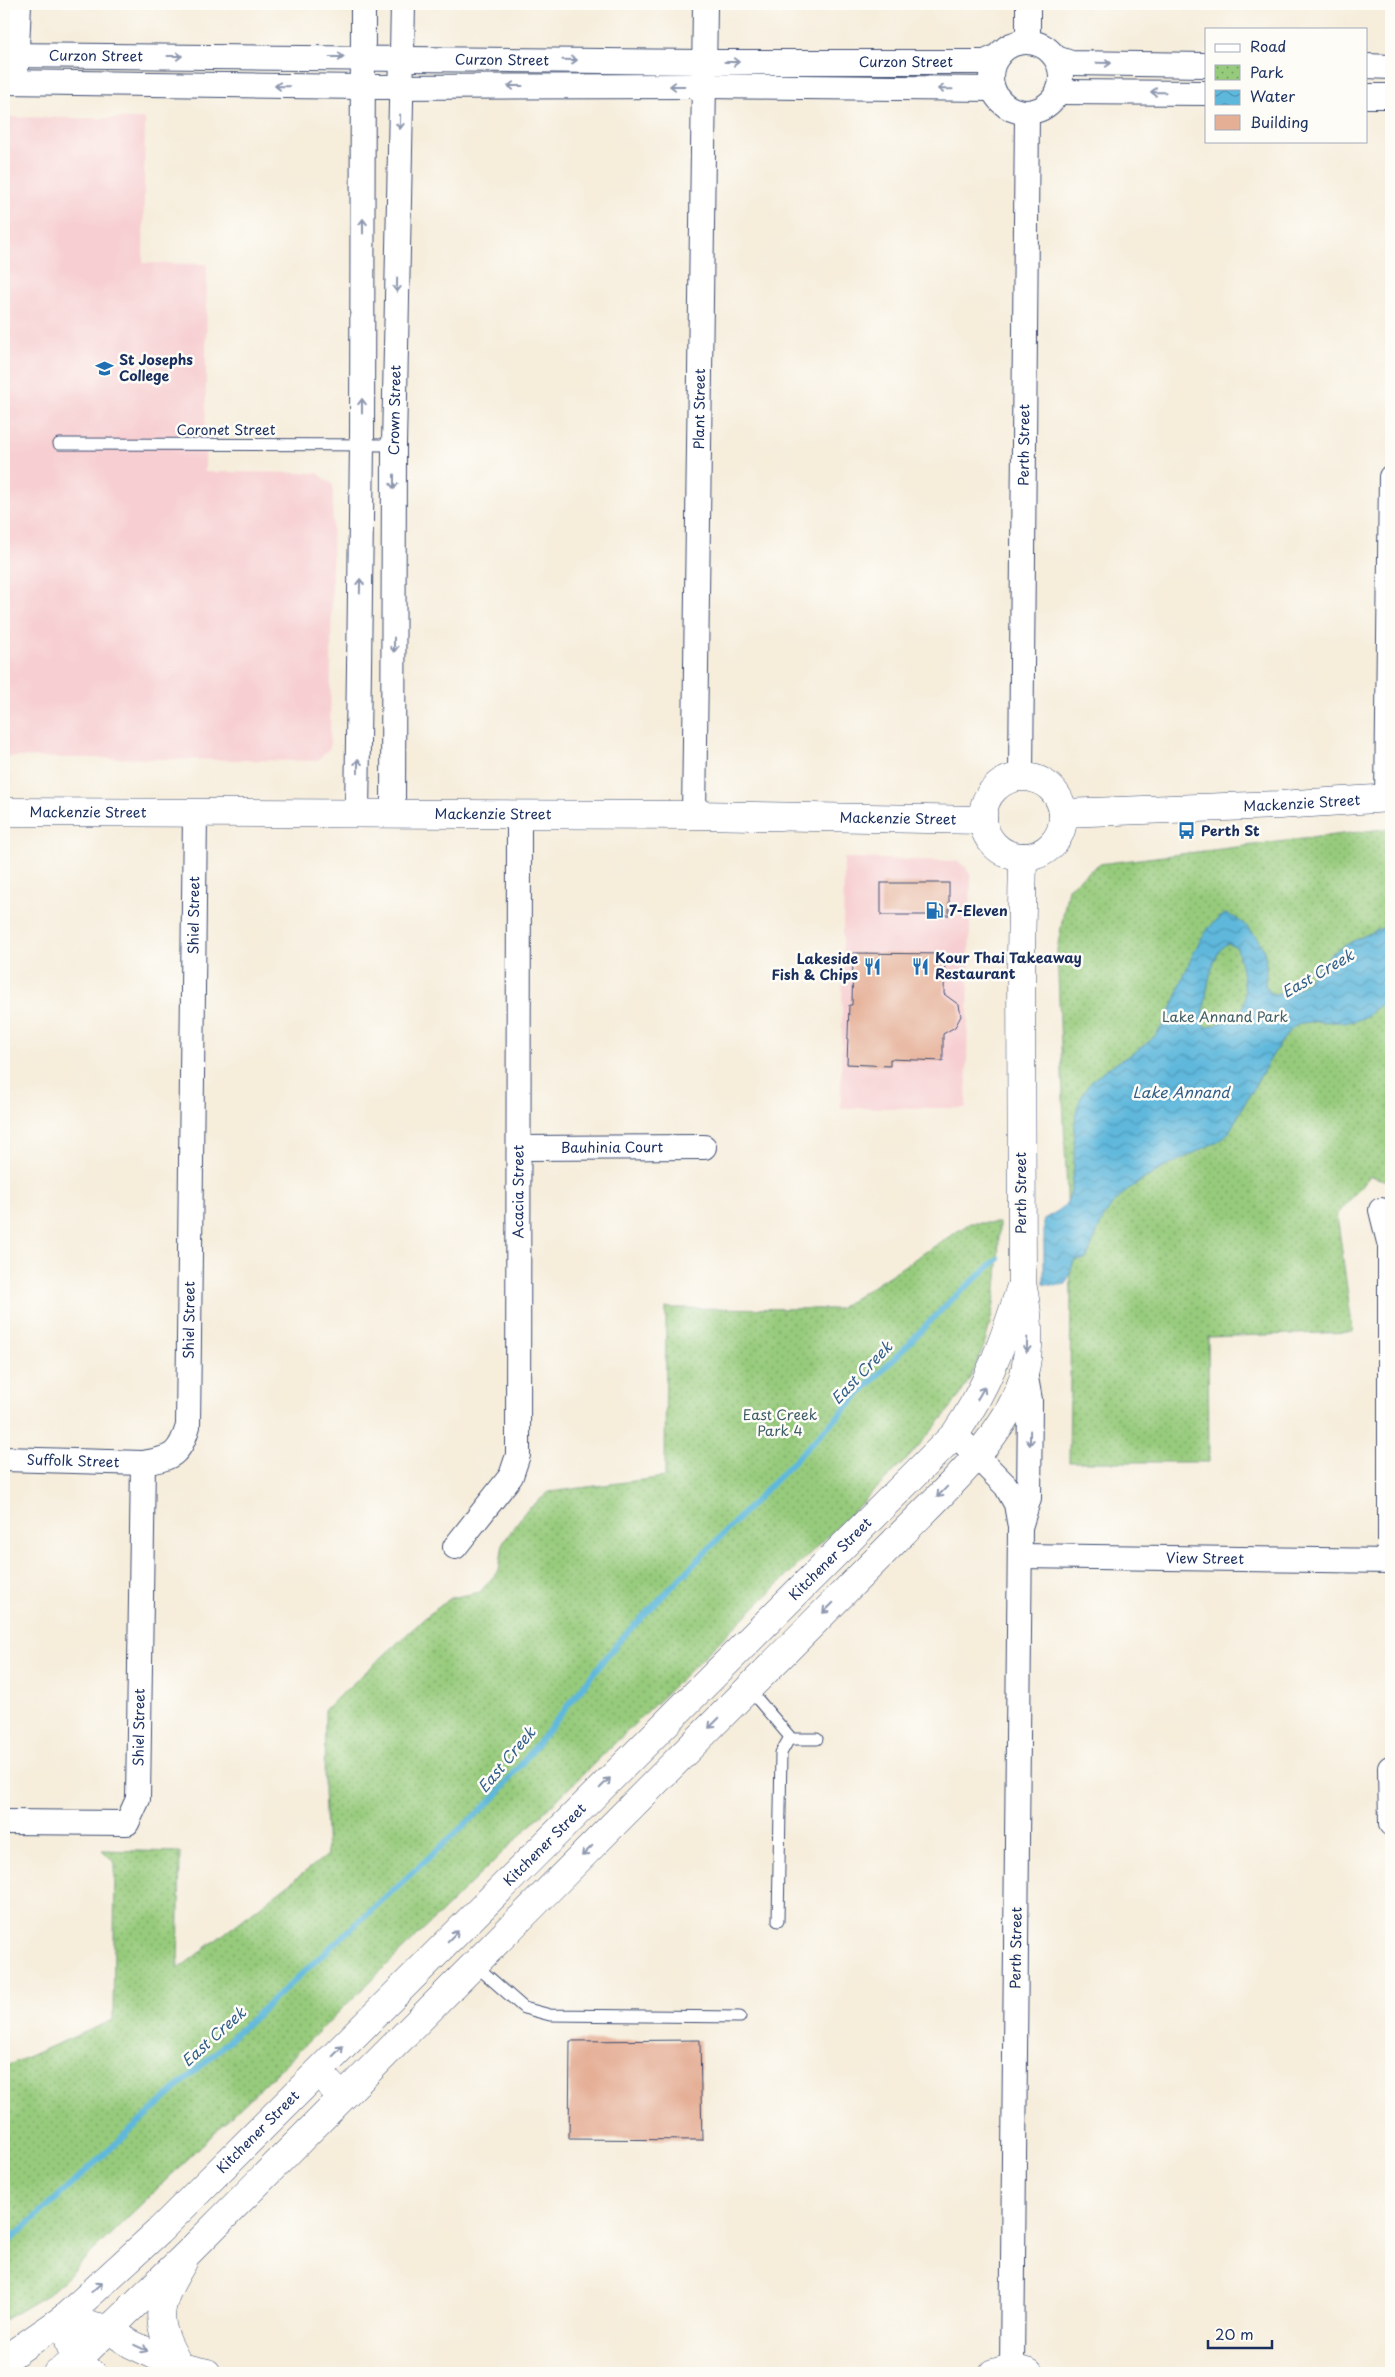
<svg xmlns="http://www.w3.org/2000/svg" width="1395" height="2377" font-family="'Playpen Sans',sans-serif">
	<defs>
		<pattern id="park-dots" width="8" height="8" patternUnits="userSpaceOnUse" patternTransform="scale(1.25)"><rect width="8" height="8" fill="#97cb7c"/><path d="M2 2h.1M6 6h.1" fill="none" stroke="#7aa569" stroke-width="1.8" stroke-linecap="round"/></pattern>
		<pattern id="water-waves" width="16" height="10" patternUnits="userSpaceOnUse" patternTransform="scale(1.25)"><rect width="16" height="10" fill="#5eb8dc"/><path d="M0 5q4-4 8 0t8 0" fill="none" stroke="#4d96b6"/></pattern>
	</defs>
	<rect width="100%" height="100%" fill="#fdfcf7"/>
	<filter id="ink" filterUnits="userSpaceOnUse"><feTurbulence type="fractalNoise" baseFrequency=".02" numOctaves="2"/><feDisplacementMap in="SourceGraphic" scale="10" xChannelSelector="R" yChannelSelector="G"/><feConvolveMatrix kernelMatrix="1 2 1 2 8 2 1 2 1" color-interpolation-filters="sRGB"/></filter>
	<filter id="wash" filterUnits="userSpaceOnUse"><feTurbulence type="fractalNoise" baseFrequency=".0096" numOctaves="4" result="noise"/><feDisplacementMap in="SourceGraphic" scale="20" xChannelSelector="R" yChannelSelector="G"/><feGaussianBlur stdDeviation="1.12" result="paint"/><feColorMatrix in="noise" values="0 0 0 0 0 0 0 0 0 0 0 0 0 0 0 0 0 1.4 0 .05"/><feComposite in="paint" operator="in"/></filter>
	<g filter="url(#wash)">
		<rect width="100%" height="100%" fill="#f6eddb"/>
		<g fill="#f7cfd2">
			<polygon points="4,117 145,119 143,263 207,264 205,472 318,473 333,485 330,748 317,761 4,757"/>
			<polygon points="844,858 956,861 966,867 971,877 966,1108 841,1108"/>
		</g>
		<g fill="url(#park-dots)" stroke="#597d6d">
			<polygon points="1391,828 1391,1182 1370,1176 1337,1215 1353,1332 1208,1337 1209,1462 1069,1462 1071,1295 1057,950 1068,888 1099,864"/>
			<path d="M 970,1223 L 999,1223 C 999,1280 995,1336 965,1387 C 951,1411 927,1435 910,1456 L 50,2293 L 4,2320 L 4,2067 L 113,2020 L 115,1863 L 102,1850 L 180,1852 L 178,1969 L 327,1855 L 324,1790 L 325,1709 L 427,1616 L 451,1598 L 480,1592 L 499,1570 L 503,1543 L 524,1513 L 549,1492 L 665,1477 L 666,1308 L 838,1309 Z"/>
		</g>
		<path fill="url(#water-waves)" stroke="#3c749d" fill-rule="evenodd" d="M 1225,914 C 1239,916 1260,937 1264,951 C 1267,962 1266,974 1265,986 L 1272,994 C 1310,994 1307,974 1331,954 C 1345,944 1375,930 1391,925 L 1391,993 C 1382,1002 1371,1016 1358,1020 C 1339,1026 1312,1016 1294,1027 C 1281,1035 1240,1113 1229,1132 L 1222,1139 C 1189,1157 1142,1174 1116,1201 C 1101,1215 1095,1241 1086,1259 L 1074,1261 L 1066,1284 L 1055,1286 L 1044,1284 L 1044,1219 C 1050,1215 1058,1212 1063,1207 C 1079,1192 1072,1136 1076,1114 C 1085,1062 1137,1064 1161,1028 C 1184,993 1188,937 1225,914 ZM 1228,943 L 1237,948 C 1240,961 1250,999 1241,1010 C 1237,1015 1229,1019 1224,1021 C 1217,1024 1212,1027 1205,1027 L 1202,1021 C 1207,999 1208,954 1228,943 Z"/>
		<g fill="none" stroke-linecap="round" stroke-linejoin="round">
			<polyline stroke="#5eb8dc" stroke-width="6" points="4,2246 495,1797 620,1640 950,1301 998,1259"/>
		</g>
		<g id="blocks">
			<g fill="#e5af96">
				<rect x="881" y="883" width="68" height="32"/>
				<polygon points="853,953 945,954 944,994 959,1005 961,1016 955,1027 943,1034 943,1061 890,1059 890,1066 847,1064 849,1005 852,1005"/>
				<polygon points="700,2040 702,2140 569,2139 570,2041"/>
			</g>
		</g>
	</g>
	<g filter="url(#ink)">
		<use href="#blocks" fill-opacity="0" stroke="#3c4c71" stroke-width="1"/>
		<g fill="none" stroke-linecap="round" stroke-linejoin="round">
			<defs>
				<g id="service">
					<polyline points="59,444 394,445"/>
					<polyline points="748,1688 790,1737 781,1753 778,1921"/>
					<polyline points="790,1739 817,1739"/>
					<polyline points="474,1964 524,2008 550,2015 740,2017"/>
				</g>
				<g id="minor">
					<polyline points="1028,42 1028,4"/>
					<circle cx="1026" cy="77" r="35"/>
					<path id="s1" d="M 4,55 L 704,62 L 985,62 L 998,56"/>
					<polyline points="1056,58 1071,63 1206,65"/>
					<polyline points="1366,66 1391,67"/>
					<polyline points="16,70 19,4"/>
					<polyline points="4,82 364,87 704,86 993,89"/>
					<polyline points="1058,92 1206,93"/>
					<polyline points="1366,96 1391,96"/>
					<path id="s2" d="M 1021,776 L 1027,113"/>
					<polyline points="1387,798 1391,477"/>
					<polyline points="357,815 362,445 363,4"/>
					<path id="s3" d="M 393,815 L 394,445 L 403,4"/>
					<path id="s4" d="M 694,815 L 705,4"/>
					<path id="s5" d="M 520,1148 L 704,1147"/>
					<polyline points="1381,1210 1390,1246 1390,1561"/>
					<polyline points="955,1434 1006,1486 1016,1504 1020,1527 1012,2368"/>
					<path id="s6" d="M 4,1459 L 143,1463"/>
					<polyline points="1021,1524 1029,1498 1030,1400 1025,1372"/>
					<path id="s7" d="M 455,1547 L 511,1476 L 518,1455 L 519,816"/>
					<path id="s8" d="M 1020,1556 L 1391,1561"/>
					<polyline points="1390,1768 1391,1824"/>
					<path id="s9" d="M 4,1822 L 127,1823 L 138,1799 L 143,1463 C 172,1458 179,1456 188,1426 L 195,814"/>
				</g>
				<g id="tertiary">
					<path id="s10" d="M 4,812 L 694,815 L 983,820"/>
					<polyline points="318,2072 342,2097"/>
					<path d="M 180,2367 C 153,2320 156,2307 183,2262"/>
					<polyline points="92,2373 75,2362 63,2319 108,2329 131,2344 180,2367 207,2373"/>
					<polyline points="993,2373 1012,2368 1029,2373"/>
				</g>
				<g id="secondary">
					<circle cx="1023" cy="817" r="40"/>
					<path id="s11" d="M 1063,813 L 1279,805 L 1391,798"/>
					<path id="s12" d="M 4,2360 L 63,2319 L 158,2232 L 955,1434 C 987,1388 1003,1343 1020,1289"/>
					<path d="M 57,2373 L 75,2362 L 187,2254 L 894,1542 C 937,1497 1012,1433 1025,1370 C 1031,1342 1028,1311 1022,1283 L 1021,956 L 1023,857"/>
				</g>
			</defs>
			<use href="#service" stroke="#3c4c71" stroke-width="13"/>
			<use href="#minor" stroke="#3c4c71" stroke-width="26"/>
			<use href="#tertiary" stroke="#3c4c71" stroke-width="29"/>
			<use href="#secondary" stroke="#3c4c71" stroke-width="29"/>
			<use href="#service" stroke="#fff" stroke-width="11"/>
			<use href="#minor" stroke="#fff" stroke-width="24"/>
			<use href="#tertiary" stroke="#fff" stroke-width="28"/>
			<use href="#secondary" stroke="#fff" stroke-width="28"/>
		</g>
		<defs><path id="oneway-shaft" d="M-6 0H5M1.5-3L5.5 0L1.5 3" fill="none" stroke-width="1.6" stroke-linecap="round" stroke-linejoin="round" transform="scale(1.25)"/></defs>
		<g stroke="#8d97ae">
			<use href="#oneway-shaft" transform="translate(175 56)"/>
			<use href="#oneway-shaft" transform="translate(337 57)"/>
			<use href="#oneway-shaft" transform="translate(570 60) rotate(1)"/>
			<use href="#oneway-shaft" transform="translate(732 62)"/>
			<use href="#oneway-shaft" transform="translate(1104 63) rotate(1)"/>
			<use href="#oneway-shaft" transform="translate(282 86) rotate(-179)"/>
			<use href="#oneway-shaft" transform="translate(515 86) rotate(180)"/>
			<use href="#oneway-shaft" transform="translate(677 86) rotate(180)"/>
			<use href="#oneway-shaft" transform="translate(945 89) rotate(-179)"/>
			<use href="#oneway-shaft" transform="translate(1158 92) rotate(-179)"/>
			<use href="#oneway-shaft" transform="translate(400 122) rotate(91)"/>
			<use href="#oneway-shaft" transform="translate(363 226) rotate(-90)"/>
			<use href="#oneway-shaft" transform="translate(397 285) rotate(91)"/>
			<use href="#oneway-shaft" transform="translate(362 406) rotate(-90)"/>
			<use href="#oneway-shaft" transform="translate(394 482) rotate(90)"/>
			<use href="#oneway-shaft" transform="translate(360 586) rotate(-89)"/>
			<use href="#oneway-shaft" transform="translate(394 645) rotate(90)"/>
			<use href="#oneway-shaft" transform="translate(358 766) rotate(-89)"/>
			<use href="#oneway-shaft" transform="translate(1027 1345) rotate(92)"/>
			<use href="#oneway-shaft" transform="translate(981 1393) rotate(-60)"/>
			<use href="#oneway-shaft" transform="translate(1030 1438) rotate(91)"/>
			<use href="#oneway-shaft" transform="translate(942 1492) rotate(134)"/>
			<use href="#oneway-shaft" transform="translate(828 1608) rotate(135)"/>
			<use href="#oneway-shaft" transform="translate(714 1723) rotate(135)"/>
			<use href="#oneway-shaft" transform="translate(605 1783) rotate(-45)"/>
			<use href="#oneway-shaft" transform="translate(587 1851) rotate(135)"/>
			<use href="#oneway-shaft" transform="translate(453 1936) rotate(-45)"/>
			<use href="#oneway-shaft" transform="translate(338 2051) rotate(-45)"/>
			<use href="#oneway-shaft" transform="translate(97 2287) rotate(-42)"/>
			<use href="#oneway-shaft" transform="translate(141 2348) rotate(25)"/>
		</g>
	</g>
	<defs>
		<symbol id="school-bare" viewBox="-9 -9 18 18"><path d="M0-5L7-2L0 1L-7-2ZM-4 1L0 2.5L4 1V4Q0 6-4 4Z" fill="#1f6fb2" stroke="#fdfcf7" stroke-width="2.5" paint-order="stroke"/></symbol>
		<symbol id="bus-bare" viewBox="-9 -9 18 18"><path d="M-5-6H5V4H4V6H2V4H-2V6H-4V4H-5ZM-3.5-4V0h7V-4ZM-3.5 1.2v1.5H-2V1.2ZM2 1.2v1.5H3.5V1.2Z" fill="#1f6fb2" stroke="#fdfcf7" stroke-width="2.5" paint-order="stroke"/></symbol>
		<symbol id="fuel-bare" viewBox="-9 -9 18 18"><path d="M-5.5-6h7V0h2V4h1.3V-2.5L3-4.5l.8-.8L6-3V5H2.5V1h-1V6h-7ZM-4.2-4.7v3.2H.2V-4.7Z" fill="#1f6fb2" stroke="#fdfcf7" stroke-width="2.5" paint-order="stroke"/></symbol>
		<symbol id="restaurant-bare" viewBox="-9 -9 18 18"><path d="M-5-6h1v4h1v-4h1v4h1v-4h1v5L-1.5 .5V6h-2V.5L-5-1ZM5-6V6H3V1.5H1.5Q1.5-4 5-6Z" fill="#1f6fb2" stroke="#fdfcf7" stroke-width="2.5" paint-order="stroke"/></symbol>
	</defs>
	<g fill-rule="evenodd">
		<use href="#school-bare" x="92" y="356" width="25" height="25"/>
		<use href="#bus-bare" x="1174" y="818" width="25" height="25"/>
		<use href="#fuel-bare" x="922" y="898" width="25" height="25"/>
		<use href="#restaurant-bare" x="908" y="954" width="25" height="25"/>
		<use href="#restaurant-bare" x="860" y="954" width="25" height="25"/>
	</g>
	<g text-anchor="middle" stroke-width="5" stroke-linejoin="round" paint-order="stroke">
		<g font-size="14" fill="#1b2f5e" stroke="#fdfcf7">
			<text dy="5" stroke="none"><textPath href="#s1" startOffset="92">Curzon Street</textPath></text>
			<text dy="5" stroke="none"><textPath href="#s1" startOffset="498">Curzon Street</textPath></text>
			<text dy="5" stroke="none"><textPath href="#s1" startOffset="902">Curzon Street</textPath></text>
			<text dy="5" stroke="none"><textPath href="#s3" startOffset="405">Crown Street</textPath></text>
			<text dy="5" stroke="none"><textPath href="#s4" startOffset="406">Plant Street</textPath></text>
			<text x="226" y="435">Coronet Street</text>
			<text dy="5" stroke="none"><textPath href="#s2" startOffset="331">Perth Street</textPath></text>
			<text dy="5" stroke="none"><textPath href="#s11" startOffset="239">Mackenzie Street</textPath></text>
			<text dy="5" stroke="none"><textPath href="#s10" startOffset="84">Mackenzie Street</textPath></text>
			<text dy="5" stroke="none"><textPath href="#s10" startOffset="489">Mackenzie Street</textPath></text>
			<text dy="5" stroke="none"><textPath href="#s10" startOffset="894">Mackenzie Street</textPath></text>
			<text dy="5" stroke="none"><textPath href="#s9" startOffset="1060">Shiel Street</textPath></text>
			<text dy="5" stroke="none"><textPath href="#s5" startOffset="92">Bauhinia Court</textPath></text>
			<text dy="5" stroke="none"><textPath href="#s7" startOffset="376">Acacia Street</textPath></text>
			<text transform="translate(1021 1193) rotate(-90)" y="5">Perth Street</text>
			<text dy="5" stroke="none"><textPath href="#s9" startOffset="655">Shiel Street</textPath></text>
			<text dy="5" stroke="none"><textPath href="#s6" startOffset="69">Suffolk Street</textPath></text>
			<text dy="5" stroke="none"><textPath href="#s12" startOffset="1152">Kitchener Street</textPath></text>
			<text dy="5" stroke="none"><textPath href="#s8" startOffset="185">View Street</textPath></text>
			<text dy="5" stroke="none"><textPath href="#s9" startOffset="221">Shiel Street</textPath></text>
			<text dy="5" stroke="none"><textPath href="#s12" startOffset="748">Kitchener Street</textPath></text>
			<text transform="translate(1016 1948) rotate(-89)" y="5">Perth Street</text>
			<text dy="5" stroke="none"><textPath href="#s12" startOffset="342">Kitchener Street</textPath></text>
		</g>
		<g font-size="14" font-weight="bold" fill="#1b2f5e" stroke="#fdfcf7" text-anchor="start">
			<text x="119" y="365">St Josephs<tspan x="119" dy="16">College</tspan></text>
			<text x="1201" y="836">Perth St</text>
			<text x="949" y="916">7-Eleven</text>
			<text x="935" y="963">Kour Thai Takeaway<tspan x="935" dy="16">Restaurant</tspan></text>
			<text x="858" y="964" text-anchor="end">Lakeside<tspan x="858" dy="16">Fish &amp; Chips</tspan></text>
		</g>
		<g font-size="14" fill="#405e67" stroke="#fdfcf7">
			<text x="1225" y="1022">Lake Annand Park</text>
			<text x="780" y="1420">East Creek<tspan x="780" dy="16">Park 4</tspan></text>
		</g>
		<g font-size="15" font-style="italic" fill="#325f8a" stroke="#fdfcf7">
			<text transform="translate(1318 974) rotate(-30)" y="5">East Creek</text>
			<text x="1181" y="1098">Lake Annand</text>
			<text transform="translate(862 1373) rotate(-46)" y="5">East Creek</text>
			<text transform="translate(507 1760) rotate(-50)" y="5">East Creek</text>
			<text transform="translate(214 2037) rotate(-42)" y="5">East Creek</text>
		</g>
	</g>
	<rect width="1395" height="2377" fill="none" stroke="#fdfcf7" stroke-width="20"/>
	<rect x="1205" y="28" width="162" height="115" fill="#fdfcf7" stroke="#a3aaba"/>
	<rect x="1215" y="44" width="25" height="8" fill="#ffffff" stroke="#a3aaba"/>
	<text x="1250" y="52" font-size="15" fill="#1b2f5e">Road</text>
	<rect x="1215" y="65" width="25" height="15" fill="url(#park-dots)" stroke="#a3aaba"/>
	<text x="1250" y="78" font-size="15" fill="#1b2f5e">Park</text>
	<rect x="1215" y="90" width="25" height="15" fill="url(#water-waves)" stroke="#a3aaba"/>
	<text x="1250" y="102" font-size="15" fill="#1b2f5e">Water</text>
	<rect x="1215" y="115" width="25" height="15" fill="#e5af96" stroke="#a3aaba"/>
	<text x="1250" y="128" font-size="15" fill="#1b2f5e">Building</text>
	<path d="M1208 2340v8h64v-8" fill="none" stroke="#1b2f5e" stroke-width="2.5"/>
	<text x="1215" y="2340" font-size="15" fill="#1b2f5e" stroke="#fdfcf7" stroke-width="4" paint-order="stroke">20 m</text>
</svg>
